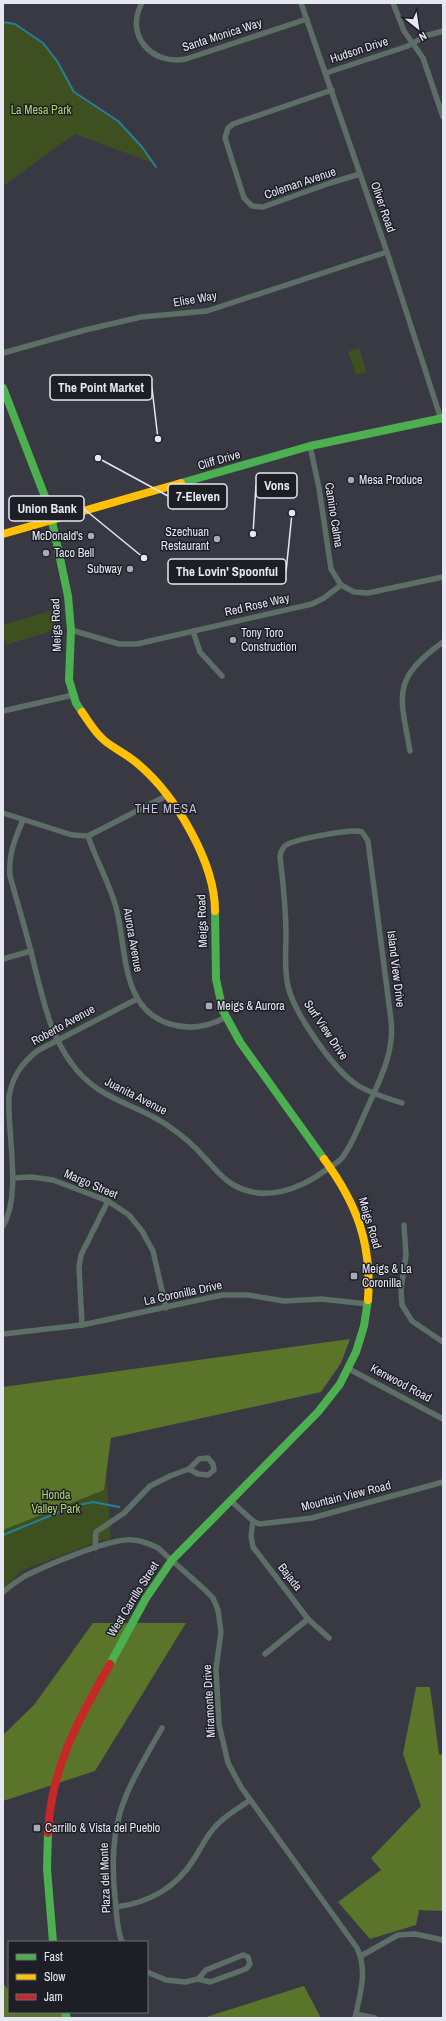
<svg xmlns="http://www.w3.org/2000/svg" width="446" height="2021" font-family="'Archivo Narrow',sans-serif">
	<rect width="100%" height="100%" fill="#393944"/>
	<g fill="#3e501f">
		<polygon points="3,22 15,24 43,43 57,61 74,92 118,121 142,147 153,163 75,134 3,186"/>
		<polygon points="359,348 367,372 356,375 348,352"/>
		<polygon points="53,610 55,630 6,645 3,635 3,625"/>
		<polygon points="3,1406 102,1418 111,1539 100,1541 23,1570 3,1589"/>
	</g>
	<g fill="#5a7429">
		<polygon points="350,1339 341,1363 321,1392 111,1438 104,1490 3,1530 3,1387"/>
		<polygon points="93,1623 186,1623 95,1771 3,1801 3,1735 34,1705"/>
		<polygon points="416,1687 430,1687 439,1754 443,1755 443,1911 419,1910 416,1925 370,1939 338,1902 381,1870 371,1858 421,1806 403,1754"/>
		<polygon points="3,1983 9,1991 9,2012 66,2012 67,2018 3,2018"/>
		<polygon points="304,1986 321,2018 203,2018"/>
	</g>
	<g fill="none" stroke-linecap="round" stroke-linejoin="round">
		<g stroke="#25819a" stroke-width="2">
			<polyline points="3,22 15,24 43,43 57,61 74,92 118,121 142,147 156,167"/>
			<polyline points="3,1535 74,1506 93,1502 119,1507"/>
		</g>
		<g stroke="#5c6e66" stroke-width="5.5">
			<path d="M 142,3 C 124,35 152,66 186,59 L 307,19"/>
			<polyline points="301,3 387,252 441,419"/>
			<polyline points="393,3 404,31 423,58 443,117"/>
			<polyline points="326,73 408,46 425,36 443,31"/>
			<polyline points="332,90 233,124 228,128 225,138 244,198 252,206 263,207 330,183 360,174"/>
			<polyline points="3,353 85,330 141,317 207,311 387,252"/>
			<polyline points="310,446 319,488 331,569 341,585 354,592 368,593 443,577"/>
			<polyline points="71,630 119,644 137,644 312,604 324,598 341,585"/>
			<polyline points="193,631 200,652 222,676"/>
			<polyline points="3,711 73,695"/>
			<path d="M 410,751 C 400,694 391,680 443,642"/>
			<polyline points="3,813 72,835 88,836 168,795"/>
			<path d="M 23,820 C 15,839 8,854 10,876 C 18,905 27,934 34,964 C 43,999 50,1035 72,1064 C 98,1100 134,1103 167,1125 C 180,1134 193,1144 203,1156 C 213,1166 220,1177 232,1184 C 263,1203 299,1190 326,1170 C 331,1166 338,1163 342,1158 C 352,1145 358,1128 365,1113 C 378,1083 395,1054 391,1020 L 368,841 L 362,832 C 353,828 298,839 288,844 C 283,846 281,851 280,856 C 283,882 286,908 286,935 C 286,952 284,969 288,986 C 294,1013 333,1069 357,1085 C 370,1093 386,1098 402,1103"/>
			<path d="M 88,836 C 96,860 109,882 116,907 C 127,948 120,1009 170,1024 C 189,1030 208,1027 226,1017"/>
			<polyline points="3,959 31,951"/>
			<polyline points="13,1178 31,1177 53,1180 108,1201 129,1215 142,1231 153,1251 166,1308"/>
			<polyline points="404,1225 406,1255 401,1289 402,1305 412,1321 443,1342"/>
			<path d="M 3,1226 C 22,1194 7,1133 9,1097 C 12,1077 21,1064 37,1051 L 137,999"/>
			<polyline points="82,1325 79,1267 81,1255 108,1201"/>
			<polyline points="3,1334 82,1325 222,1295 248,1295 284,1301 321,1299 368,1304"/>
			<polyline points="349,1369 443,1419"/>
			<polyline points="230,1500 253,1521 259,1524 268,1523 312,1518 443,1482"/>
			<polyline points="253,1521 251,1536 253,1547 308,1619 329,1638"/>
			<polyline points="95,1548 96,1532 124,1513 150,1486 170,1476 189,1469 198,1474 208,1475 214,1470 213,1464 208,1458 199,1459 189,1469"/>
			<path d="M 3,1592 C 10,1586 17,1581 25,1576 C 45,1566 104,1541 126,1540 C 137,1539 148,1543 158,1548 L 204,1589 L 213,1598 L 218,1610 L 221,1632 L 216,1669 L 219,1724 L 228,1763 L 241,1787 L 357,1948 C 368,1971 360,1994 355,2018"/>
			<polyline points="265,1654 308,1619"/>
			<path d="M 116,1907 C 149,1903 177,1887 194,1859 C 201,1848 206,1837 214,1828 C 224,1816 238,1809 250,1800"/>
			<path d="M 122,1942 C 116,1928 117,1912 115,1897 C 107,1819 125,1793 162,1728"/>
			<polyline points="361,1956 398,1935 415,1934 443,1940"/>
			<polyline points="147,1972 166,1980 185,1982 198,1979 210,1982 246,1969 250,1964 248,1957 243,1955 206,1970 198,1979"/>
			<polyline points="356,2014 375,2018"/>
		</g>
		<g stroke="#4caf50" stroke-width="8">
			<polyline points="3,388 49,507 68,596 71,630 69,680 76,703 82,712"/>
			<polyline points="181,483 310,446 443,418"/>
			<polyline points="215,911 216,979 223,1011 240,1042 324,1159"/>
			<polyline points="110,1664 146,1598 172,1560 318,1412 340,1384 356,1352 364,1326 368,1300"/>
			<polyline points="48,1833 47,1869 53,1942"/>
			<polyline points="65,2012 67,2018"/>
		</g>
		<g stroke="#ffc107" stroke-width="8">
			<polyline points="3,534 181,483"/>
			<path d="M 82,712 C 89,722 95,733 105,741 C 115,749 128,755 138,764 C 175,795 215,862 215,911"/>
			<path d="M 324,1159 C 357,1204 372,1244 368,1300"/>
		</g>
		<path stroke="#c62828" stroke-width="8" d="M 48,1833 C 51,1767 79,1719 110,1664"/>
	</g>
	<g fill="#a9aab6" stroke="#1e1e27" stroke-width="1.5">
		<circle cx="351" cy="480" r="4"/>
		<circle cx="91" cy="536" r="4"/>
		<circle cx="217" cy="539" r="4"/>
		<circle cx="46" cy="553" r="4"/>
		<circle cx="130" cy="569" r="4"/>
		<circle cx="233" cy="640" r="4"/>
		<rect x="205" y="1002" width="8" height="8" rx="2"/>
		<rect x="350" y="1272" width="8" height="8" rx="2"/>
		<rect x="33" y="1824" width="8" height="8" rx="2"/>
	</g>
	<g text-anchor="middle" stroke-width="3" stroke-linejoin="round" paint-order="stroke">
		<g font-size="12" fill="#e6e7f3" stroke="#1e1e27">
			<text transform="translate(222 35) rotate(-18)" y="4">Santa Monica Way</text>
			<text transform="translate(359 50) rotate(-18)" y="4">Hudson Drive</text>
			<text transform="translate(300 183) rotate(-19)" y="4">Coleman Avenue</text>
			<text transform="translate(383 207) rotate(71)" y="4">Oliver Road</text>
			<text transform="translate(195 299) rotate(-10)" y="4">Elise Way</text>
			<text transform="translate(219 460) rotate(-16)" y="4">Cliff Drive</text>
			<text transform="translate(334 515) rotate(81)" y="4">Camino Calma</text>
			<text transform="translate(257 605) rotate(-13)" y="4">Red Rose Way</text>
			<text transform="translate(56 625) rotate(-92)" y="4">Meigs Road</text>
			<text transform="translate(202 921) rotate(-92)" y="4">Meigs Road</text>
			<text transform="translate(133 940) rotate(80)" y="4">Aurora Avenue</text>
			<text transform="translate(396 969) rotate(83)" y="4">Island View Drive</text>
			<text transform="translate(63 1025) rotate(-29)" y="4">Roberto Avenue</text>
			<text transform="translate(326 1030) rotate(56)" y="4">Surf View Drive</text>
			<text transform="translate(136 1096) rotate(27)" y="4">Juanita Avenue</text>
			<text transform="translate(91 1184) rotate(23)" y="4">Margo Street</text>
			<text transform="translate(370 1223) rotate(73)" y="4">Meigs Road</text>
			<text transform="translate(183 1293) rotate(-12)" y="4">La Coronilla Drive</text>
			<text transform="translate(401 1383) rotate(28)" y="4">Kenwood Road</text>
			<text transform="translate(346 1496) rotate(-14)" y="4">Mountain View Road</text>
			<text transform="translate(290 1577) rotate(52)" y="4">Bajada</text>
			<text transform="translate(133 1599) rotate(-58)" y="4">West Carrillo Street</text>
			<text transform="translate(209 1701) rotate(-93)" y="4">Miramonte Drive</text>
			<text transform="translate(105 1878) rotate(-92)" y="4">Plaza del Monte</text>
		</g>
		<g font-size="12" fill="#abd563" stroke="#1e1e27">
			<text x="41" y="114">La Mesa Park</text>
			<text x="56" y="1499">Honda<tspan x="56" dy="14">Valley Park</tspan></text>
		</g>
		<g font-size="12" fill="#e6e7f3" stroke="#1e1e27" text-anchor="start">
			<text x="359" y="484">Mesa Produce</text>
			<text x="209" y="536" text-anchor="end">Szechuan<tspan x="209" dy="14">Restaurant</tspan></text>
			<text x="83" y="540" text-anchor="end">McDonald's</text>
			<text x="54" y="557">Taco Bell</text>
			<text x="122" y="573" text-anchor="end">Subway</text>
			<text x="241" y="637">Tony Toro<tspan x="241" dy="14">Construction</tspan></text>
			<text x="217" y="1010">Meigs &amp; Aurora</text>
			<text x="362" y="1273">Meigs &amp; La<tspan x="362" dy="14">Coronilla</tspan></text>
			<text x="45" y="1832">Carrillo &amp; Vista del Pueblo</text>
		</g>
		<g font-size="13" letter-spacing="1" fill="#c2c3db" stroke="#1e1e27">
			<text x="166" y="813">THE MESA</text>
		</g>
	</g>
	<path fill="none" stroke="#e6e7f3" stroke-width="1.5" d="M158 439L152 388M253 534L256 485M98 458L168 496M144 558L84 509M292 513L286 572"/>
	<g fill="#e6e7f3" stroke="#1e1e27" stroke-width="1.5">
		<circle cx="158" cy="439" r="4"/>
		<circle cx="253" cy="534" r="4"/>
		<circle cx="98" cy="458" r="4"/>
		<circle cx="144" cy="558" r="4"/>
		<circle cx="292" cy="513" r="4"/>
	</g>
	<g fill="#1e1e27" stroke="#e6e7f3" stroke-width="1.5">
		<rect x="50" y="375" width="102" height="25" rx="4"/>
		<rect x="256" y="473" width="41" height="25" rx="4"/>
		<rect x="168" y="484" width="59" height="25" rx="4"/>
		<rect x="9" y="496" width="75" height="25" rx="4"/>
		<rect x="168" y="559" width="118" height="25" rx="4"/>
	</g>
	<g font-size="13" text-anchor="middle" font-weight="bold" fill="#e6e7f3">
		<text x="101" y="392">The Point Market</text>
		<text x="277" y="490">Vons</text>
		<text x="198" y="501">7-Eleven</text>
		<text x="47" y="513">Union Bank</text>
		<text x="227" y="576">The Lovin' Spoonful</text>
	</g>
	<rect width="446" height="2021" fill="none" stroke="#e6e7f3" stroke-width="8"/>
	<rect x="8" y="1941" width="140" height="72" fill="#1e1e27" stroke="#6e6e79"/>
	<rect x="16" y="1954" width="20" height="6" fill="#4caf50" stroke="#6e6e79"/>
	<text x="44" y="1961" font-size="12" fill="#e6e7f3">Fast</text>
	<rect x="16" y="1974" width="20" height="6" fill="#ffc107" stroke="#6e6e79"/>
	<text x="44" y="1981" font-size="12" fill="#e6e7f3">Slow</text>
	<rect x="16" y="1994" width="20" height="6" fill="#c62828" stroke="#6e6e79"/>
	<text x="44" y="2001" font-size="12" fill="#e6e7f3">Jam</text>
	<g transform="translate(418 28) rotate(150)" stroke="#1e1e27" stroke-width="3" paint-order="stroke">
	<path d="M0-3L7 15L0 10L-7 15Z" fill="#e6e7f3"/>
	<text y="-6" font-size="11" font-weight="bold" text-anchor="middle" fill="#e6e7f3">N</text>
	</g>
</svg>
